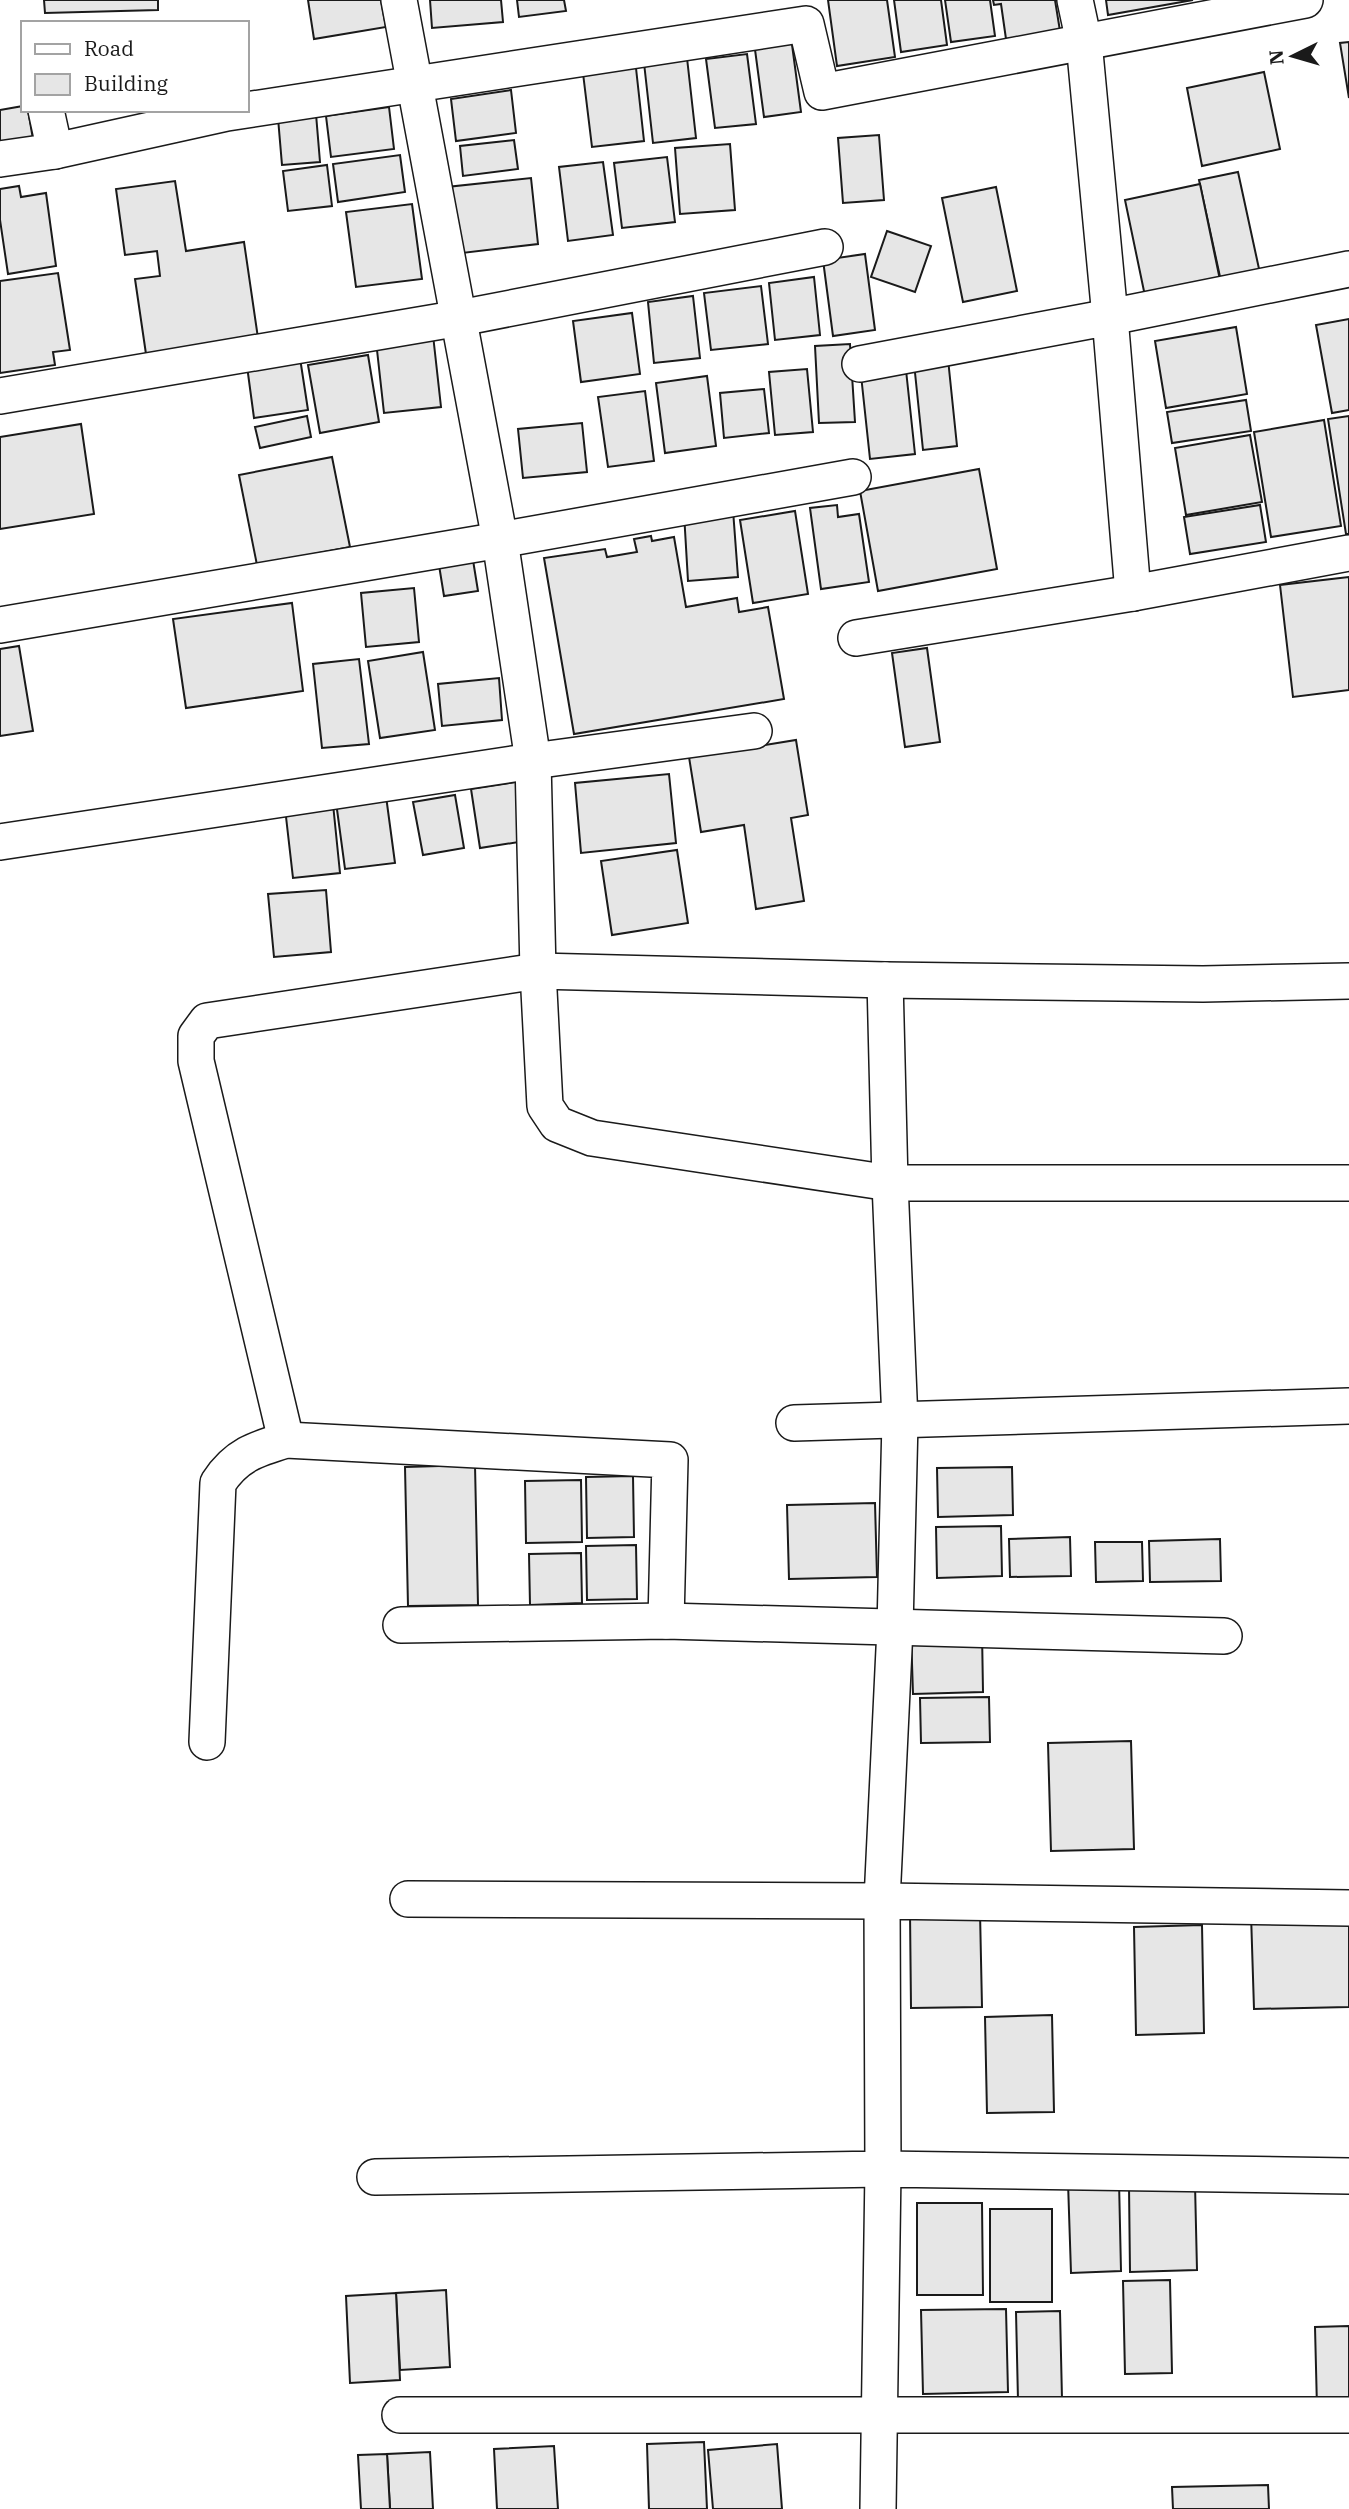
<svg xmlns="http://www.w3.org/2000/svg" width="1349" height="2509" font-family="'IBM Plex Serif',serif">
	<rect width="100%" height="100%" fill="#fff"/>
	<g fill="#e6e6e6" stroke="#1a1a1a" stroke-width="2">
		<polygon points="44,0 158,0 158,10 45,13"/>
		<polygon points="308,0 381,0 386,27 314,39"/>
		<polygon points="430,0 501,0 503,22 432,28"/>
		<polygon points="517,0 564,0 566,11 519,17"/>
		<polygon points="828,0 887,0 895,57 837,66"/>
		<polygon points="894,0 941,0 947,45 901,52"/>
		<polygon points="945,0 990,0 995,36 951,42"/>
		<polygon points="993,0 1055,0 1060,31 1006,39 1001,4 994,5"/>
		<polygon points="1106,0 1193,0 1108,15"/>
		<polygon points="791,37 801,112 764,117 754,42"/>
		<polygon points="1349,42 1349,98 1340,43"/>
		<polygon points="686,49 696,138 653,143 643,54"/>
		<polygon points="747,54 756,124 715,128 706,59"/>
		<polygon points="635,59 644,141 592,147 582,65"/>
		<polygon points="1264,72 1280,149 1202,166 1187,88"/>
		<polygon points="511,90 516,133 456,141 451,99"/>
		<polygon points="23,106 23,110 28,110 34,145 0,151 0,110"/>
		<polygon points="389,107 394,149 331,157 326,116"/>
		<polygon points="316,114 320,162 282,165 278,118"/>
		<polygon points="879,135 884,200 843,203 838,138"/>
		<polygon points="514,140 518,169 463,176 460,146"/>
		<polygon points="730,144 735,210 680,214 675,148"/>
		<polygon points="400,155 405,192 338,202 333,164"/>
		<polygon points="667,157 675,222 622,228 614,163"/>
		<polygon points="603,162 613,235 568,241 559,167"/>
		<polygon points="327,165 332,206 288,211 283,171"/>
		<polygon points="1238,172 1261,278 1222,286 1199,180"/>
		<polygon points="531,178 538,244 454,254 447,187"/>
		<polygon points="175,181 186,251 244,242 258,338 146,354 135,279 160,276 157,251 125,255 116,189"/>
		<polygon points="1200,184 1220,280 1145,296 1125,200"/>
		<polygon points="19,186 21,197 46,193 56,266 8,274 0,220 0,189"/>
		<polygon points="996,187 1017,291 963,302 942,198"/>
		<polygon points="412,204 422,279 356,287 346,212"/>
		<polygon points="887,231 931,246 915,292 871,277"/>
		<polygon points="865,254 875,330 833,336 823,260"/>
		<polygon points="58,273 70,350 53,352 55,365 0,373 0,281"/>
		<polygon points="814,277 820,335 775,340 769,283"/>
		<polygon points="761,286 768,344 711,350 704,293"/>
		<polygon points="693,296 700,358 654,363 648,302"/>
		<polygon points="632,313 640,374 581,382 573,321"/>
		<polygon points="1349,319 1349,410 1332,413 1316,325"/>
		<polygon points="1236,327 1247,394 1166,408 1155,341"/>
		<polygon points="433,335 441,407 384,413 376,341"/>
		<polygon points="850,344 855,422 819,423 815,346"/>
		<polygon points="368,355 379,422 320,433 308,365"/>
		<polygon points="300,358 308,410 254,418 247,366"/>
		<polygon points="948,359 957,446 923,450 914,363"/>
		<polygon points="807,369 813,432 775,435 769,372"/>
		<polygon points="906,370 915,454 870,459 861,375"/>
		<polygon points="707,376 716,446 665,453 656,383"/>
		<polygon points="764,389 769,433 724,438 720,393"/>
		<polygon points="645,391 654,461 608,467 598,397"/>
		<polygon points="1246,400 1251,431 1172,443 1167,412"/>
		<polygon points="307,416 311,437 260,448 255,427"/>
		<polygon points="1349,416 1349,534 1346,534 1328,419"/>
		<polygon points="1324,420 1341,526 1271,537 1254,432"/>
		<polygon points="582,423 587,472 523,478 518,429"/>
		<polygon points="81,424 94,514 0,529 0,437"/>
		<polygon points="1250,435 1262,502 1186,515 1175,448"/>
		<polygon points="332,457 350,547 257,565 239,475"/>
		<polygon points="979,469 997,569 878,591 860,491"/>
		<polygon points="837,505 838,517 859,514 869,582 821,589 810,508"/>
		<polygon points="1260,505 1266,542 1190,554 1184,517"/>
		<polygon points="733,510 738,577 688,581 684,513"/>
		<polygon points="795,511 808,594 753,603 740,520"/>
		<polygon points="651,536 652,541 674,537 686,607 737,598 739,612 768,607 784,699 574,734 544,558 605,549 607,557 637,552 634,539"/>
		<polygon points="472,554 478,591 444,596 438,559"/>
		<polygon points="1349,577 1349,690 1293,697 1280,585"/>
		<polygon points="414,588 419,642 366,647 361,593"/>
		<polygon points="292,603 303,691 186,708 173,619"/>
		<polygon points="19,646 33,731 0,736 0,649"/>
		<polygon points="927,648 940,742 905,747 892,653"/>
		<polygon points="423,652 435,730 380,738 368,661"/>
		<polygon points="359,659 369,744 322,748 313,664"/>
		<polygon points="499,678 502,720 442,726 438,684"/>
		<polygon points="796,740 808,815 791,818 804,901 756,909 744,825 701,832 689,757"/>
		<polygon points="669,774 676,843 581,853 575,783"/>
		<polygon points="516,782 525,841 480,848 471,789"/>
		<polygon points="455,795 464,848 423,855 413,802"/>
		<polygon points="386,796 395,863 345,869 336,802"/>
		<polygon points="333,804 340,873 293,878 285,808"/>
		<polygon points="677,850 688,923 612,935 601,861"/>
		<polygon points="326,890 331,952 274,957 268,894"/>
		<polygon points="475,1465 478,1605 408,1606 405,1467"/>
		<polygon points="1012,1467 1013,1515 938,1517 937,1468"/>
		<polygon points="633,1476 634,1537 587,1538 586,1477"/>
		<polygon points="581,1480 582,1542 526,1543 525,1481"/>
		<polygon points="875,1503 877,1577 789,1579 787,1505"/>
		<polygon points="1001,1526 1002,1576 937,1578 936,1527"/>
		<polygon points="1070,1537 1071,1576 1010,1577 1009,1539"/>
		<polygon points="1220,1539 1221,1581 1150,1582 1149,1541"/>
		<polygon points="1095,1542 1142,1542 1143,1581 1096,1582"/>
		<polygon points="636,1545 637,1599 587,1600 586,1546"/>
		<polygon points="581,1553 582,1603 530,1605 529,1554"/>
		<polygon points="982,1632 983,1692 913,1694 911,1633"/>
		<polygon points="989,1697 990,1742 921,1743 920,1698"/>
		<polygon points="1131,1741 1134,1849 1051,1851 1048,1743"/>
		<polygon points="980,1912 982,2007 911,2008 910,1913"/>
		<polygon points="1349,1912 1349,2007 1254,2009 1251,1914"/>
		<polygon points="1202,1925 1204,2033 1136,2035 1134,1927"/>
		<polygon points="1052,2015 1054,2112 987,2113 985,2017"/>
		<polygon points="1119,2181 1121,2271 1071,2273 1068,2182"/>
		<polygon points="1195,2184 1197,2270 1130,2272 1129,2186"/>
		<polygon points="917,2203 982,2203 983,2295 917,2295"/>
		<rect x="990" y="2209" width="62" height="93"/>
		<polygon points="1170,2280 1172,2373 1125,2374 1123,2281"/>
		<polygon points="446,2290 450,2367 400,2370 396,2293"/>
		<polygon points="396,2293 400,2380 350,2383 346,2296"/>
		<polygon points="1006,2309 1008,2392 923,2394 921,2310"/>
		<polygon points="1060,2311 1062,2399 1018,2400 1016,2312"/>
		<polygon points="1349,2326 1349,2407 1317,2408 1315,2327"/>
		<polygon points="704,2442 707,2509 649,2509 647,2444"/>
		<polygon points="777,2444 782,2509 713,2509 708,2450"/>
		<polygon points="554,2446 558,2509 497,2509 494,2449"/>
		<polygon points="430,2452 433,2509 390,2509 387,2454"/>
		<polygon points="387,2454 390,2509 361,2509 358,2455"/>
		<polygon points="1268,2485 1269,2509 1173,2509 1172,2487"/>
	</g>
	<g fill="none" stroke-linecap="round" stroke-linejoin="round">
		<defs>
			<g id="minor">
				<polyline points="399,0 500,540 533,761 538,971 545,1106 557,1124 592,1138 890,1183 1349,1183"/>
				<polyline points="1075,0 1084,42 1110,317 1349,269"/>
				<polyline points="46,110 55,151"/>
				<polyline points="0,159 55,151 227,113 806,24 822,92 1305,0"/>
				<polyline points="860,364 1110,317 1133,593"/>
				<polyline points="0,396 460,318 825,247"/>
				<polyline points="0,625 500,540 853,477"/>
				<polyline points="856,638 1133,593 1349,553"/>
				<polyline points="0,842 533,761 754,731"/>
				<polyline points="794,1423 1349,1406"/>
				<polyline points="286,1440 196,1061 196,1036 207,1021 538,971 885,980 1203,984 1349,981"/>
				<polyline points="401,1625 666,1621 1224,1636"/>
				<path d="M 207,1742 L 218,1483 C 236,1455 256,1449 286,1440 L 670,1460 L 666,1621"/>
				<polyline points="408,1899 882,1901 895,1628 900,1421 890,1183 885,980"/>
				<polyline points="375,2177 883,2169 882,1901 1349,1908"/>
				<polyline points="400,2415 1349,2415"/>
				<polyline points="878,2509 883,2169 1349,2176"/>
			</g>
		</defs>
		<use href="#minor" stroke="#1a1a1a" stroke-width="38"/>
		<use href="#minor" stroke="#fff" stroke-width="35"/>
	</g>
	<rect x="21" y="21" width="228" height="91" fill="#ffffff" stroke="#a3a3a3" stroke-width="2"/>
	<rect x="35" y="44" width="35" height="10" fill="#ffffff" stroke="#a3a3a3" stroke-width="2"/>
	<text x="84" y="56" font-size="21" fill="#1a1a1a">Road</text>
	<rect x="35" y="74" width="35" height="21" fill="#e6e6e6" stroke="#a3a3a3" stroke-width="2"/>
	<text x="84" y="91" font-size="21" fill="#1a1a1a">Building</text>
	<g transform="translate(1293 56) rotate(265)" stroke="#ffffff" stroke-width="5" paint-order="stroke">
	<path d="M0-5L12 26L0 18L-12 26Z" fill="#1a1a1a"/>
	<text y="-10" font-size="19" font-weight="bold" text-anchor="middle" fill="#1a1a1a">N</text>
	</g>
</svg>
